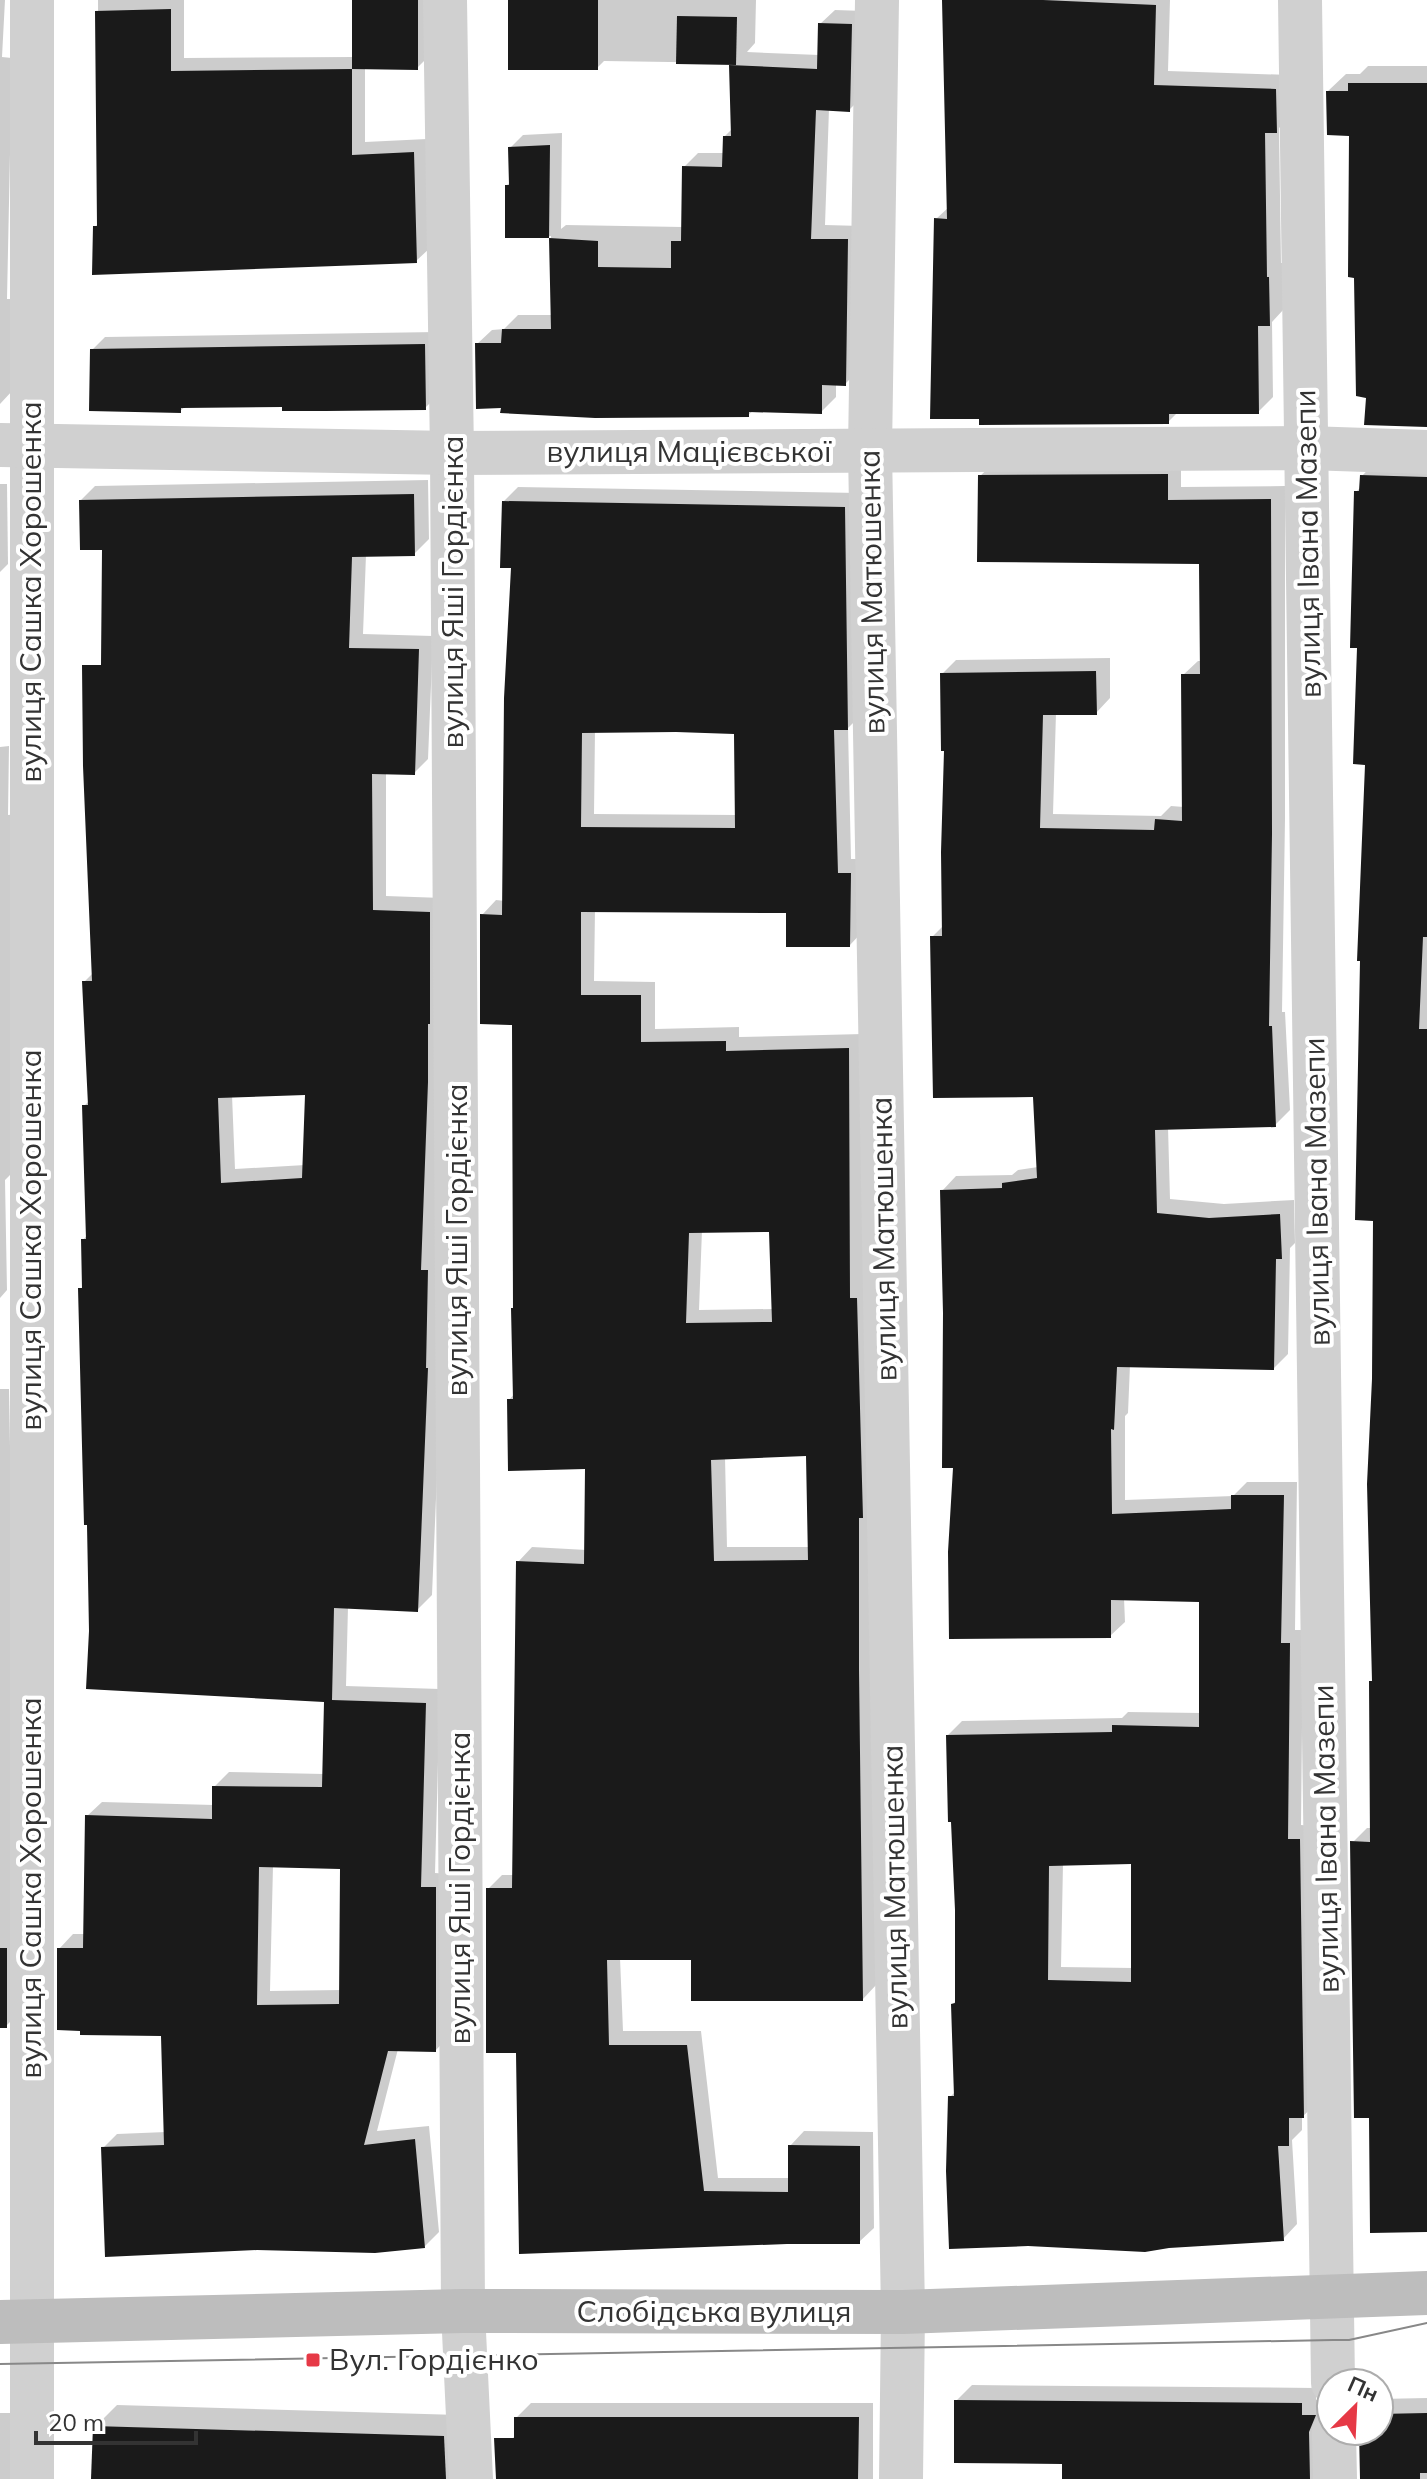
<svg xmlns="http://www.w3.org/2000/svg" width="1427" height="2479" font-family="Mulish,sans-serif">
	<rect width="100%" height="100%" fill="#fff"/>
	<g fill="#0003" fill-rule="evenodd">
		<polygon points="0,0 5,0 2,57 12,58 7,299 15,299 13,390 0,404"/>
		<polygon points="98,0 184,0 184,58 354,57 354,0 431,0 431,54 417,68 365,68 365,142 427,139 430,248 416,261 95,227 99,223"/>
		<polygon points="510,0 756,0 755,43 747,52 819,55 820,24 835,10 865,11 864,95 849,110 829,109 825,225 862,226 860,369 845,384 836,383 836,397 821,412 753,411 748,415 477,344 492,330 504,329 518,315 552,315 551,236 507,236 507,185 511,182 510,148 523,135 562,133 561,229 566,225 683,227 684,167 698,153 724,153 724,137 732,129 731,66 734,63 604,61 597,68"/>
		<polygon points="945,0 1170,0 1168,71 1290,75 1291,116 1279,128 1281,263 1283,263 1284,309 1272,322 1273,397 1258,412 1178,412 1168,422 936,219 949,207"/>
		<polygon points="1368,66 1427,66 1427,425 1368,396 1351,134 1328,91 1346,74 1360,74"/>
		<polygon points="437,332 438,395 425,408 186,406 180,411 92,350 105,337"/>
		<path d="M 1181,460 L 1181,487 L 1285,486 L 1285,819 L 1282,1012 L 1285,1012 L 1290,1110 L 1275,1125 L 1168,1127 L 1170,1199 L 1224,1204 L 1294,1200 L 1295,1243 L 1290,1248 L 1288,1354 L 1274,1368 L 1130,1365 L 1128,1413 L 1125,1416 L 1125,1500 L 1233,1496 L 1247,1482 L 1297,1482 L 1295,1630 L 1303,1630 L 1301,1825 L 1314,1826 L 1318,2102 L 1302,2117 L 1302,2130 L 1292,2140 L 1297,2224 L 1283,2239 L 950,2097 L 956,2091 L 953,2004 L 957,2000 L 957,1910 L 948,1735 L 962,1721 L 1122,1718 L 1128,1712 L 1201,1713 L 1201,1600 L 1124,1598 L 1125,1622 L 1110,1636 L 955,1466 L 945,1313 L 942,1191 L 956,1176 L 1012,1175 L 1018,1170 L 1038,1167 L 1035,1094 L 932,937 L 944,925 L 946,749 L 942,674 L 956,660 L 1110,658 L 1110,698 L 1096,713 L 1056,713 L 1053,814 L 1161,816 L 1171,806 L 1184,807 L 1183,675 L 1198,661 L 1201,661 L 1201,563 L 980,476 L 995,462 ZM 1133,1862 L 1133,1968 L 1061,1967 L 1063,1864 Z"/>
		<polygon points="1376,461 1427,463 1427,2230 1371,2116 1353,1842 1367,1828 1372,1828 1374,1679 1375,1219 1368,763 1359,646 1356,492 1361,487 1362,476"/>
		<path d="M 428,480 L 429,539 L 414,554 L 366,555 L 363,634 L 433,636 L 428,759 L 414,773 L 386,772 L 386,896 L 443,898 L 442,1067 L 435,1256 L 441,1257 L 442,1354 L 432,1595 L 417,1610 L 348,1607 L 346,1686 L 440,1689 L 435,1873 L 449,1874 L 450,2035 L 436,2050 L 398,2049 L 377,2131 L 429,2126 L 439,2232 L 425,2246 L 103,2148 L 117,2134 L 166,2132 L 163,2034 L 59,1949 L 73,1934 L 85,1934 L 87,1816 L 102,1802 L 214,1805 L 214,1787 L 229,1772 L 324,1774 L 326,1700 L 91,1631 L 80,1289 L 84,1286 L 83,1240 L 88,1234 L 84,1106 L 89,1101 L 84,982 L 94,972 L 104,548 L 81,500 L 95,486 ZM 307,1093 L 305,1165 L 235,1169 L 232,1095 ZM 273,1866 L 342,1867 L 341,1990 L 270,1991 Z"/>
		<polygon points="0,484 7,484 8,564 0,572"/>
		<path d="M 518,487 L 859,493 L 862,714 L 848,728 L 851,859 L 864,859 L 864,930 L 850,945 L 788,911 L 595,910 L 594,981 L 655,982 L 655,1029 L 739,1027 L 739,1037 L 863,1034 L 877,1984 L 863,1999 L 693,1958 L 620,1958 L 623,2031 L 701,2031 L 718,2178 L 790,2178 L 790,2146 L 804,2131 L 873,2132 L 874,2228 L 859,2242 L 787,2242 L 521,2252 L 518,2051 L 488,1889 L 502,1875 L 514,1875 L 518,1562 L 532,1547 L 587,1550 L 588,1467 L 509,1400 L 515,1393 L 514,1023 L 482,915 L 496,900 L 505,901 L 513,566 L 504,501 ZM 595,731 L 736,732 L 737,815 L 594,814 ZM 702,1230 L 771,1230 L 773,1309 L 699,1310 ZM 808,1454 L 810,1547 L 727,1547 L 725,1457 Z"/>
		<polygon points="9,746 8,815 18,814 13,1146 10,1149 10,1175 5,1180 7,1290 0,1298 0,747"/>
		<polygon points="0,1389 9,1389 20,2012 6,2026 0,2026"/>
		<polygon points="972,2385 1316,2388 1316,2400 1330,2400 1324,2414 1332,2479 1064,2479 1064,2462 956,2401"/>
		<polygon points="1427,2398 1427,2479 1362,2479 1361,2431 1379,2431 1379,2399"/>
		<polygon points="531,2403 873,2403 873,2479 512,2479 512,2439 516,2435 516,2418"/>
		<polygon points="117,2405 459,2415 458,2479 93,2479 95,2427"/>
		<rect x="0" y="2413" width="23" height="66"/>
	</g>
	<g fill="#1a1a1a" fill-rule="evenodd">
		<polygon points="352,0 418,0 418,70 352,69"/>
		<rect x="508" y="0" width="90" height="70"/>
		<polygon points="942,0 1043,0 1156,5 1154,85 1276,89 1277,133 1265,133 1267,277 1269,277 1270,326 1258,326 1259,414 1169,414 1169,424 979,425 979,419 930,419 934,218 947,219"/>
		<polygon points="171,9 171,71 352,69 352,155 414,152 417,263 92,275 93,226 97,226 95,11"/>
		<polygon points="677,16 737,17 736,65 676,64"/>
		<polygon points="818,23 852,24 850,112 816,110 811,239 848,239 846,386 822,385 822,414 749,412 749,417 595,418 500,413 501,408 476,409 475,343 501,343 502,329 551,329 549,238 598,241 598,267 671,268 671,241 681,241 682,166 722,167 723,136 731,136 729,65 817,69"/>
		<polygon points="1348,83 1427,83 1427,427 1364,425 1366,398 1356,396 1354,278 1348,277 1349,136 1327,135 1326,91 1348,91"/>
		<polygon points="550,145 549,238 505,238 505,185 509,185 508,147"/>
		<polygon points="425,344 426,410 326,411 282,411 282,407 181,408 181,413 89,411 90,349"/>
		<path d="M 1168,474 L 1168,500 L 1271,499 L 1272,834 L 1269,1026 L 1272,1026 L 1276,1127 L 1155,1130 L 1157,1213 L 1209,1218 L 1280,1214 L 1282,1259 L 1276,1259 L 1274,1370 L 1117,1367 L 1114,1430 L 1111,1429 L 1112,1514 L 1231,1509 L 1231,1495 L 1284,1495 L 1281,1643 L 1290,1643 L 1288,1839 L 1300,1839 L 1304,2118 L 1289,2118 L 1289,2146 L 1278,2146 L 1284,2241 L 1169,2248 L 1145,2252 L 1028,2246 L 949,2249 L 946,2171 L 948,2096 L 954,2096 L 951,2004 L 955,2003 L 955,1910 L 951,1822 L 948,1822 L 946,1735 L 1112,1732 L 1112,1725 L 1199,1727 L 1199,1602 L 1111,1600 L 1111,1638 L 949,1639 L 948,1552 L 953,1468 L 942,1468 L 943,1313 L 940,1190 L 1002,1188 L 1002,1183 L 1037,1178 L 1033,1097 L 933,1098 L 930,936 L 942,936 L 941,852 L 944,751 L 941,751 L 940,673 L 1096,671 L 1097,715 L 1043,715 L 1040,828 L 1154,830 L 1155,819 L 1182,821 L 1181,674 L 1200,674 L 1199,564 L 977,562 L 978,475 ZM 1131,1864 L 1131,1982 L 1048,1980 L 1049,1866 Z"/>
		<polygon points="1360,475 1427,477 1427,937 1423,937 1419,1029 1427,1029 1427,2232 1370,2233 1369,2118 1354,2118 1350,1841 1370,1842 1369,1681 1372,1681 1367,1484 1372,1379 1373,1221 1355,1220 1360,961 1357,961 1365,765 1353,764 1357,648 1350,648 1354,491 1359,491"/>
		<path d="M 414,494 L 415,556 L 352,557 L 349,648 L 419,649 L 415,775 L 372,774 L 373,910 L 430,912 L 430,1024 L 428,1024 L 428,1082 L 421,1270 L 428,1270 L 426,1368 L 428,1368 L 418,1612 L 334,1608 L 332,1700 L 426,1703 L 421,1887 L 436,1887 L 436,2052 L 388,2051 L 364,2145 L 415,2139 L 425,2248 L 375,2253 L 257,2250 L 105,2257 L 101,2147 L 164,2145 L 161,2036 L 80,2035 L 80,2031 L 57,2030 L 57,1948 L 83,1948 L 85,1815 L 212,1819 L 212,1786 L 322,1787 L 324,1702 L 86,1689 L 89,1631 L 87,1525 L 84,1525 L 78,1288 L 82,1288 L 81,1239 L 86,1239 L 82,1105 L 88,1105 L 82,981 L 92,981 L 83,766 L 82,665 L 101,665 L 102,550 L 80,550 L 79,500 ZM 305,1095 L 302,1178 L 221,1183 L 218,1098 ZM 259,1867 L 340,1869 L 339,2004 L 257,2005 Z"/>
		<path d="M 502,501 L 845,507 L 848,730 L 834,730 L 838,873 L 851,873 L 850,947 L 786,947 L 786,913 L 581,912 L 581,995 L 641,995 L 641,1042 L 726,1041 L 726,1051 L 849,1048 L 850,1298 L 857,1298 L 863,1518 L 859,1518 L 859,1670 L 863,2001 L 691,2001 L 691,1960 L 607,1960 L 609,2045 L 687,2045 L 704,2191 L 788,2192 L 788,2145 L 860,2146 L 860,2244 L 787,2244 L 519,2254 L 516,2053 L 486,2053 L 486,1888 L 512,1888 L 516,1561 L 584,1564 L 585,1469 L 508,1471 L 507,1399 L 513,1399 L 511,1308 L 513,1308 L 512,1025 L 480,1024 L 480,914 L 502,915 L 504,698 L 511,568 L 500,568 ZM 676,732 L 734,734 L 735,828 L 581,827 L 582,733 ZM 769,1232 L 772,1322 L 686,1323 L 689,1233 ZM 806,1456 L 808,1560 L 714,1561 L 711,1460 Z"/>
		<rect x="0" y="1948" width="7" height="80"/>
		<polygon points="954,2400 1302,2403 1302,2415 1316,2415 1309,2432 1310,2479 1062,2479 1062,2464 954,2463"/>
		<polygon points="1427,2413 1427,2473 1420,2473 1420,2479 1360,2479 1359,2431 1379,2431 1379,2414"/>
		<polygon points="514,2417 859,2417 858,2479 496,2479 494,2438 514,2438"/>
		<polygon points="93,2426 444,2436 446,2479 91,2479"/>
	</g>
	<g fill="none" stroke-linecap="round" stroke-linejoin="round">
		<g stroke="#d0d0d0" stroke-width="44">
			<polyline points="32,0 32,2479"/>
			<polyline points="445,0 452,453 463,2311 471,2479"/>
			<polyline points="877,0 870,450 903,2312 901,2479"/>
			<polyline points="1300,0 1333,2383"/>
			<polyline points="0,445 452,453 1307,448 1427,452"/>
			<polyline points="1334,2431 1335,2479"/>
		</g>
		<polyline stroke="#bdbdbd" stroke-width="44" points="0,2322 463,2311 903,2312 1427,2293"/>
		<polyline stroke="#888" stroke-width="2" points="0,2364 1333,2340 1349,2340 1427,2323"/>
	</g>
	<rect fill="#e63946" stroke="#fff" stroke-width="3" x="305" y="2352" width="16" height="16" rx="4"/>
	<g text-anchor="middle" stroke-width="8" stroke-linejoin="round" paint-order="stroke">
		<g font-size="30" fill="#333" stroke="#fff">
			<text x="689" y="462">вулиця Мацієвської</text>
			<text transform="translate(1308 544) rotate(-91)" y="10">вулиця Івана Мазепи</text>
			<text transform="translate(31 592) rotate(-90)" y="10">вулиця Сашка Хорошенка</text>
			<text transform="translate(453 592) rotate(-90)" y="10">вулиця Яші Гордієнка</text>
			<text transform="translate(872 592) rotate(-91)" y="10">вулиця Матюшенка</text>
			<text transform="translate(1317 1192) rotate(-91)" y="10">вулиця Івана Мазепи</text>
			<text transform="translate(884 1239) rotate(-91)" y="10">вулиця Матюшенка</text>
			<text transform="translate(31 1240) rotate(-90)" y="10">вулиця Сашка Хорошенка</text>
			<text transform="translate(457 1240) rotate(-90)" y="10">вулиця Яші Гордієнка</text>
			<text transform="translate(1326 1839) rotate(-91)" y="10">вулиця Івана Мазепи</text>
			<text transform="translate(895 1887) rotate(-91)" y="10">вулиця Матюшенка</text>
			<text transform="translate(31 1888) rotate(-90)" y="10">вулиця Сашка Хорошенка</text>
			<text transform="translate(460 1888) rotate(-90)" y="10">вулиця Яші Гордієнка</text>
			<text x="714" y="2322">Слобідська вулиця</text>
		</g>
		<g font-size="30" fill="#333" stroke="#fff" text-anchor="start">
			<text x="329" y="2370">Вул. Гордієнко</text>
		</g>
	</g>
	<g transform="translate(1355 2407) rotate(24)"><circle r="38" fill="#ffffff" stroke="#adadad" stroke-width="2"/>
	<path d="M0-6L14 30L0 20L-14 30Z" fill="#e63946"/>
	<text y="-12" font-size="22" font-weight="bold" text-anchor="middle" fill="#333333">Пн</text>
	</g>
	<path d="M36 2431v12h160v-12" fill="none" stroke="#333333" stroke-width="4"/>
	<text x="48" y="2431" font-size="24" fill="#333333" stroke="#ffffff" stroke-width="6" paint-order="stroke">20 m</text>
</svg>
